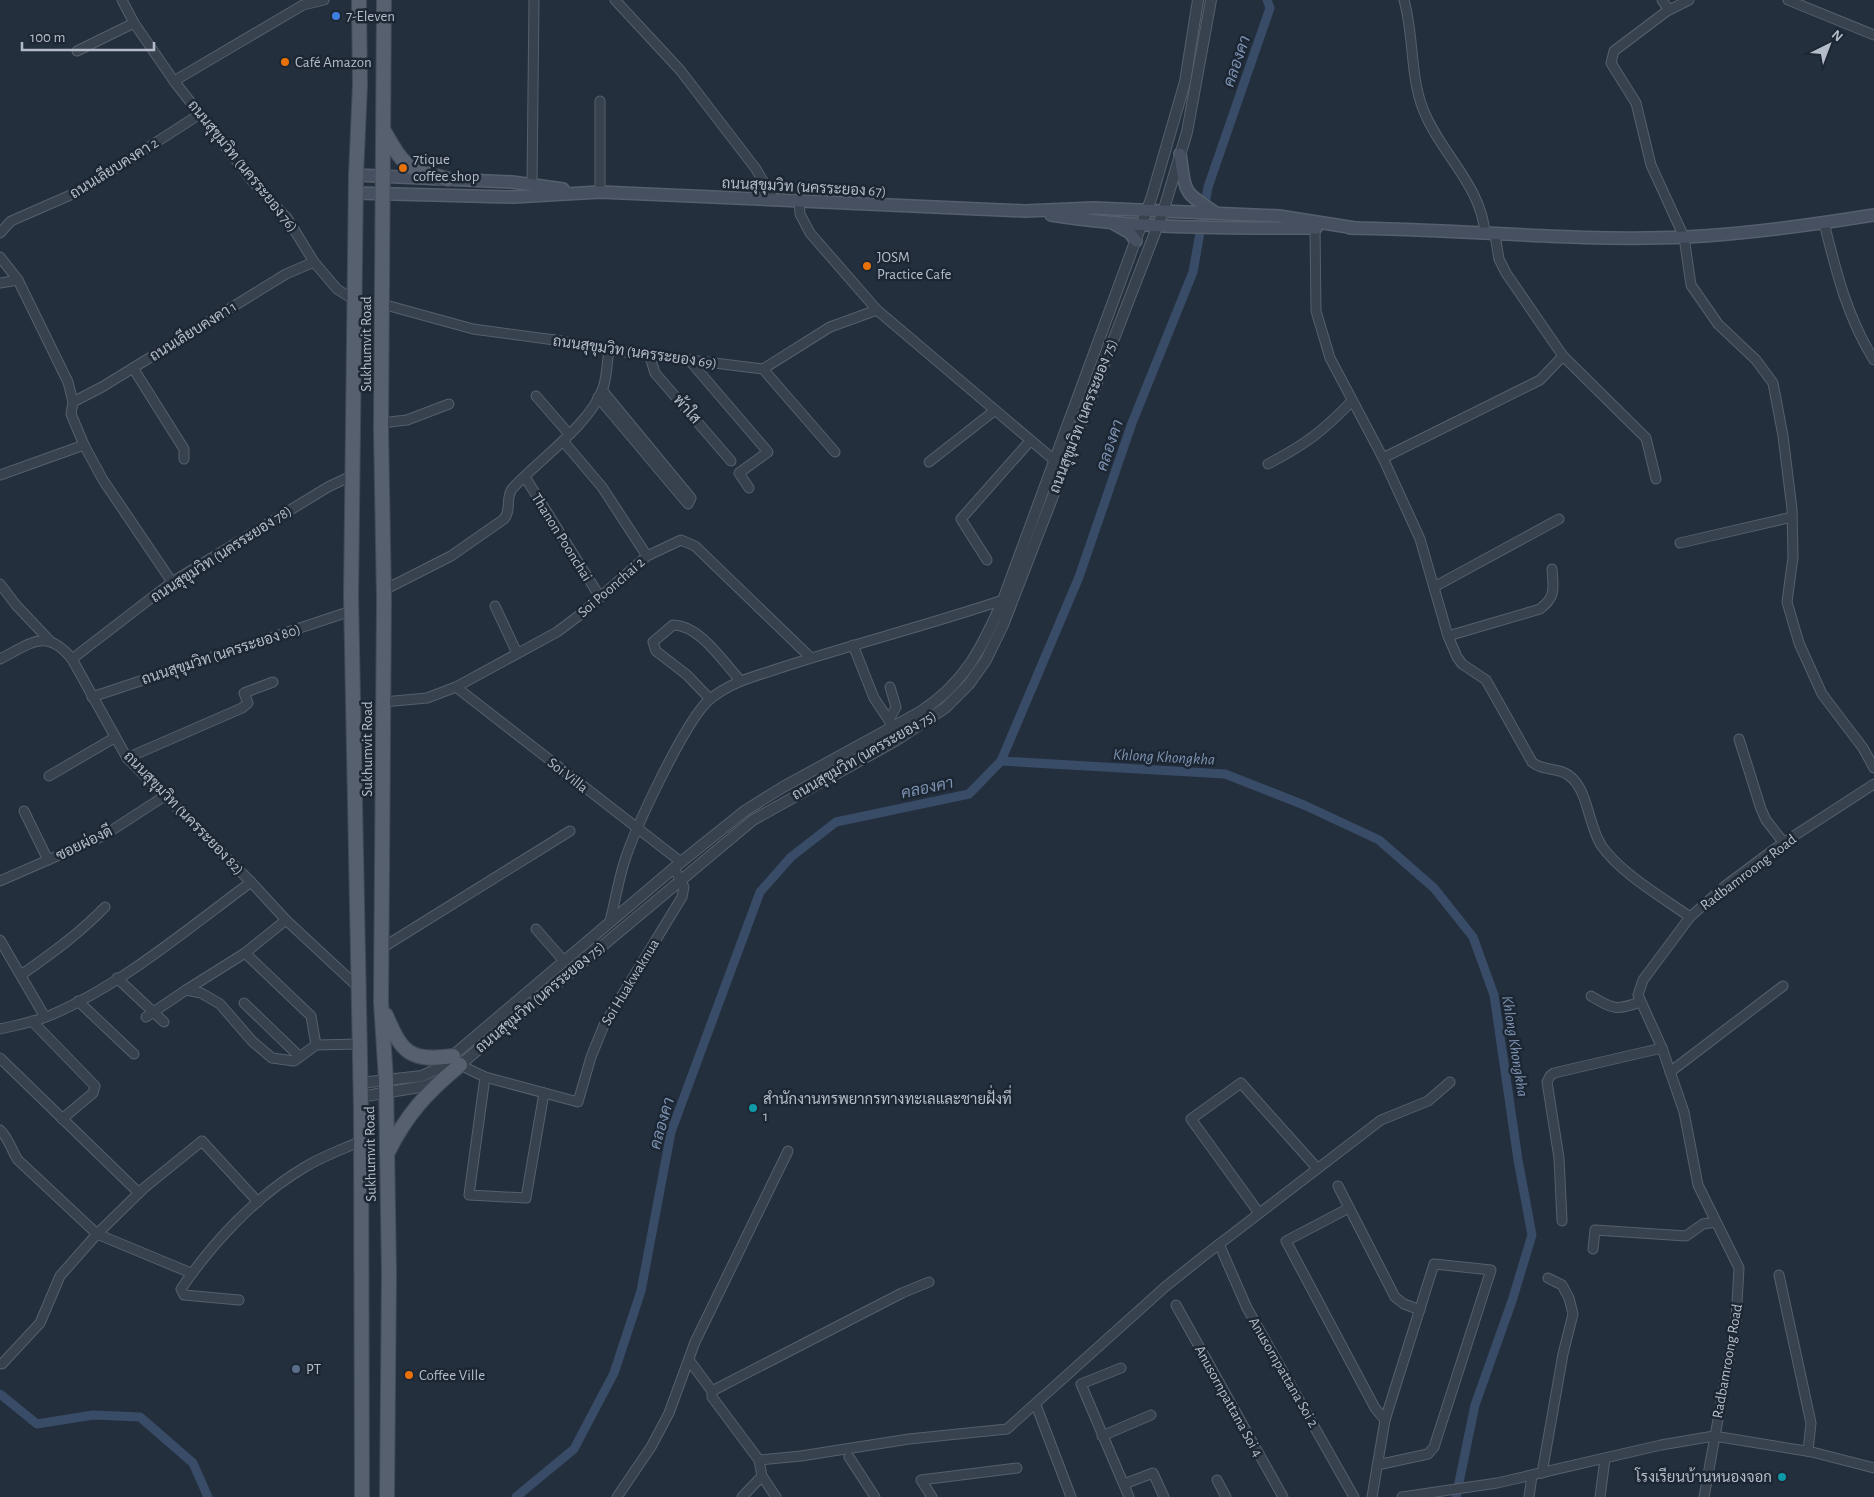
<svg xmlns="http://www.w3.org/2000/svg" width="1874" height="1497" font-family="'Alegreya Sans',Sarabun,sans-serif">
	<rect width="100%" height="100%" fill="#242f3e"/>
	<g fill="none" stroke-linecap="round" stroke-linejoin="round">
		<g stroke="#394c67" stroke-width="9">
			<polyline points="1001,761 1225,774 1304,805 1379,840 1434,888 1473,937 1494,995 1518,1160 1532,1235 1512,1301 1475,1405 1456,1497"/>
			<polyline points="0,1394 37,1424 93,1415 140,1417 193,1463 208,1497"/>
			<polyline points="516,1497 574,1449 614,1373 641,1291 671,1132 760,892 791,857 836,822 969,794 1001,761 1079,577 1132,423 1193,272 1208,187 1270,8 1267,0"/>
		</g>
		<defs>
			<g id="minor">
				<polyline points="122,0 134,23 174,81 253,182 287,218 314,262 337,289 354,300"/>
				<polyline points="615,0 680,70 756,169 774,200"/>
				<path d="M 1404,0 C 1414,35 1410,76 1423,109 C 1440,153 1482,186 1485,234"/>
				<polyline points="1662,0 1669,10"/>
				<polyline points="1689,0 1667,11 1614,51 1611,63 1636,103 1651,165 1684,237 1691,285 1718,324 1756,360 1773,383 1783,436 1792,509 1793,557 1787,602 1799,643 1822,694 1863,748 1874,768"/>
				<polyline points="1788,0 1874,35"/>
				<polyline points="77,51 134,23"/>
				<polyline points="174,81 303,5 324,0"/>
				<polyline points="532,184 534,0"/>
				<polyline points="600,192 600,101"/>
				<polyline points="799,202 800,214 810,233 877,310 1054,460"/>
				<path d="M 1824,223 C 1836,271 1847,317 1874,360"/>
				<path d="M 1315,228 L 1316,311 L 1330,358 L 1383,458 L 1420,539 L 1448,636 L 1457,657 L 1462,664 L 1486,680 L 1532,762 C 1543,772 1561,766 1573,779 C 1588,794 1589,826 1601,845 C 1620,873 1662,897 1690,917"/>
				<polyline points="0,233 11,221 82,190 200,114"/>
				<polyline points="1495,235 1499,259 1506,273 1563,356 1646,438 1656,479"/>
				<polyline points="0,257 18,280 68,382 73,402 71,414 84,445 103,480 172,582"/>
				<polyline points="0,283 18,280"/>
				<polyline points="382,304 473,329 555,340 609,350 763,369 830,327 877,310"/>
				<polyline points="649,354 655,373 731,461"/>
				<polyline points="690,361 768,452 739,473 749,488"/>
				<polyline points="133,368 184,449 184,459"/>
				<polyline points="763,369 835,452"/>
				<polyline points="536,396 569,434"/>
				<polyline points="598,397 688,504 691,498 602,390"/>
				<polyline points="73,402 102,387 286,274 314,262"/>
				<polyline points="381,423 407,420 449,404"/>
				<polyline points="563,441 602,487 647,556"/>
				<polyline points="1383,458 1540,380 1563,356"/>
				<polyline points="929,462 994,411"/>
				<path d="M 1268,464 C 1306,444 1322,432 1352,401"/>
				<polyline points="0,475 84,445"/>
				<polyline points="525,477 600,597"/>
				<polyline points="1680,543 1792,517"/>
				<polyline points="987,560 961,519 1030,441"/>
				<polyline points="0,584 16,605 50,641"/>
				<polyline points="1434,587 1559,519"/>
				<path d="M 384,590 L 451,556 L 504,519 C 512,509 505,499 512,489 C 537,461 590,425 603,388 C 607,377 607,362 609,350"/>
				<polyline points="495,606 517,653"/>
				<path d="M 1448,636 L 1540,609 C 1557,596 1553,587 1552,569"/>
				<polyline points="853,645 874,698 894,728"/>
				<path d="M 0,659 C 30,644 46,627 72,659 L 127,758 L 251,882 L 286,920 L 358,987"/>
				<polyline points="72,659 172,582 328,487 351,476"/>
				<polyline points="456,687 681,862"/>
				<polyline points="92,697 351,611"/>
				<path d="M 710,699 L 687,675 L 656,651 L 653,642 L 673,625 C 700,625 723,662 740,680"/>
				<polyline points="383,702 427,698 456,687 557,632 581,614 647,556 681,540 695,546 810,657"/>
				<polyline points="889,720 896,707 890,687"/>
				<polyline points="1739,739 1761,809 1766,820 1784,843"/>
				<polyline points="127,758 242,708 248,703 244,693 273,682"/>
				<polyline points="49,776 114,738"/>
				<polyline points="24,811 48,860"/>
				<polyline points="0,881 103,836 163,797"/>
				<path d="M 610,921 C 615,902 618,882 624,863 C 634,830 686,719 710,699 C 734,680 757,676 786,666 C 858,643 931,624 1003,600"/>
				<polyline points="536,929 564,961"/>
				<polyline points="0,940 45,1017"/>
				<polyline points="382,948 570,831"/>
				<polyline points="245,953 311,1016 316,1045"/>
				<path d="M 21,975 C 51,954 80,933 105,907"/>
				<polyline points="117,978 164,1022"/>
				<polyline points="186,990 245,953 286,920"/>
				<path d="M 1591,996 C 1613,1009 1616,1011 1640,1002"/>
				<polyline points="78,1001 134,1054"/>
				<polyline points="244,1003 300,1057"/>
				<polyline points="146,1017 186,990 201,993 220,1004 252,1041 272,1058 294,1061 316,1045 359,1044"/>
				<polyline points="32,1021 95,1086 93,1093 62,1119"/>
				<path d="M 0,1029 C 17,1025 35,1022 51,1015 C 122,985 190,927 251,882"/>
				<polyline points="0,1058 139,1193"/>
				<polyline points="460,1065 485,1077 578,1102 591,1057 604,1025 682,897 684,887 674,868"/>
				<polyline points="1670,1072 1783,986"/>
				<polyline points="485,1077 469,1195 526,1198 544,1093"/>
				<path d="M 0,1130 C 9,1138 11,1150 18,1160 L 97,1234 L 191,1273"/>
				<polyline points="1338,1186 1395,1297 1404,1304 1420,1310"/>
				<polyline points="1349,1208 1286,1241 1375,1408 1385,1420"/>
				<polyline points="1259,1213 1191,1119 1241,1083 1317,1168"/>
				<polyline points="1562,1221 1559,1158 1547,1082 1550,1076 1554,1073 1662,1048"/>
				<polyline points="1219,1244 1247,1308 1354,1497"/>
				<polyline points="1593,1249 1595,1230 1686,1236 1703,1224 1716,1222"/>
				<polyline points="1779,1275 1811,1423 1808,1451"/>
				<path d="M 239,1300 L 184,1295 L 181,1289 C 213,1242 256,1196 305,1167 C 323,1156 343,1149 361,1141"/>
				<polyline points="1176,1305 1283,1497"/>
				<polyline points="689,1360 712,1391 712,1397 759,1460 762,1476 776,1497"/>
				<polyline points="2,1364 40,1323 60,1276 97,1234 144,1188 202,1141 258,1202"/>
				<polyline points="1121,1368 1081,1384 1129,1497"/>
				<polyline points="712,1391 902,1293 929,1282"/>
				<polyline points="1036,1405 1071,1497"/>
				<polyline points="1102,1436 1151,1415"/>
				<polyline points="849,1457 875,1497"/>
				<polyline points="759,1460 801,1456 909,1439 1007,1429 1165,1287 1205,1255 1381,1120 1428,1101 1450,1082"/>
				<polyline points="1542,1473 1563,1354 1573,1314 1569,1298 1562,1285 1548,1278"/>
				<polyline points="1217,1480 1226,1497"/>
				<polyline points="1124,1484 1153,1473 1164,1497"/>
				<polyline points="617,1497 651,1447 669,1413 695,1342 788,1151"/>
				<polyline points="742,1497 762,1476"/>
				<polyline points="932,1497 921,1480 1017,1468"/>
				<polyline points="1372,1497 1385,1420 1434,1264 1491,1270 1434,1447 1428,1454 1377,1465"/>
				<polyline points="1402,1497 1497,1483 1661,1445 1714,1436 1812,1452 1874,1468"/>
				<polyline points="1529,1497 1532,1476"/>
				<polyline points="1600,1497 1605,1459"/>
				<polyline points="1704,1497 1736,1320 1739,1268 1698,1185 1684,1112 1662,1048 1638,995 1643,980 1690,917 1725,886 1780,845 1874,784"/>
			</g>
			<g id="tertiary">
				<polyline points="455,1069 753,820 895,741 945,708 969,684 986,660 1003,625 1163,212 1187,132 1211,0"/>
				<path d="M 360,1083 L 422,1076 L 437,1069 L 681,862 L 746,810 L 783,787 L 920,712 C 965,683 982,648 1003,600 L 1152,196 L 1185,82 L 1198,0"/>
				<polyline points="360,1097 425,1086 439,1080"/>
			</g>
			<g id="secondary">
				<path d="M 1180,154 C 1186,194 1182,191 1216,213"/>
				<polyline points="356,175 512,182 563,189"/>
				<polyline points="356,193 514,197 600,192 1025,211 1094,208 1279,216 1355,228"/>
				<path d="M 1051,215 C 1139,229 1228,228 1316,228"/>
				<polyline points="1114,224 1130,233 1136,241"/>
				<path d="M 1350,228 C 1462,229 1574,242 1686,237 C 1749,234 1812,225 1874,215"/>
			</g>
			<g id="primary">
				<polyline points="359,0 360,85 356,175 351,596 361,1109 362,1497"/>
				<polyline points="384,0 381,429 384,600 381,1002 386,1080 389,1274 387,1497"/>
				<path d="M 384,131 C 405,168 407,169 448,179"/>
				<path d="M 386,1015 C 402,1053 410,1062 453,1056"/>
				<path d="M 387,1154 C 406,1115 427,1092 460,1065"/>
			</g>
		</defs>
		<use href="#minor" stroke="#565f6c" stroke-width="11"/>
		<use href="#tertiary" stroke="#565f6c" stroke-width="12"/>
		<use href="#secondary" stroke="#565f6c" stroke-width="14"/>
		<use href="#primary" stroke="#414a57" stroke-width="16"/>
		<use href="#minor" stroke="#38414e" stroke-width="9"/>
		<use href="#tertiary" stroke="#38414e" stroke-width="10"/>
		<use href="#secondary" stroke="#465061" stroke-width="11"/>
		<use href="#primary" stroke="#56606e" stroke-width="14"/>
	</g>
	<circle fill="#3f7fe0" stroke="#1d2633" stroke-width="2" cx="336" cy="16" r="5"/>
	<g fill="#e8710a" stroke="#1d2633" stroke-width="2">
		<circle cx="285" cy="62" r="5"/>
		<circle cx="403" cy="168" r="5"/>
		<circle cx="867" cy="266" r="5"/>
		<circle cx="409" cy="1375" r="5"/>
	</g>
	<g fill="#0f9aa8" stroke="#1d2633" stroke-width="2">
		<circle cx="753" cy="1108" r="5"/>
		<circle cx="1782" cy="1477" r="5"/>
	</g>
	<circle fill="#5c6f8a" stroke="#1d2633" stroke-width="2" cx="296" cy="1369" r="5"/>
	<g text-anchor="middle" stroke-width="5" stroke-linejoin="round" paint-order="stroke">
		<g font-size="15" fill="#b4bcc9" stroke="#1d2633" text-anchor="start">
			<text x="346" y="21">7-Eleven</text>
			<text x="295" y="67">Café Amazon</text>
			<text x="413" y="164">7tique<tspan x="413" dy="17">coffee shop</tspan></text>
			<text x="877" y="262">JOSM<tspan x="877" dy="17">Practice Cafe</tspan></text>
			<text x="763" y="1104">สำนักงานทรพยากรทางทะเลและชายฝั่งที่<tspan x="763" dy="17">1</tspan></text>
			<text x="306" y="1374">PT</text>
			<text x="419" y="1380">Coffee Ville</text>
			<text x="1772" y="1482" text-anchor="end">โรงเรียนบ้านหนองจอก</text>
		</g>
		<g font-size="15" fill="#b4bcc9" stroke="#1d2633">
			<text transform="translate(243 166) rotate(51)" y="5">ถนนสุขุมวิท (นครระยอง 76)</text>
			<text transform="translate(114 168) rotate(-32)" y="5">ถนนเลียบคงคา 2</text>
			<text transform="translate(804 187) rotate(3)" y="5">ถนนสุขุมวิท (นครระยอง 67)</text>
			<text transform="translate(193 331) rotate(-32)" y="5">ถนนเลียบคงคา 1</text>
			<text transform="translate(366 344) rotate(-90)" y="5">Sukhumvit Road</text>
			<text transform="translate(635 352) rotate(8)" y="5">ถนนสุขุมวิท (นครระยอง 69)</text>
			<text transform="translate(687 409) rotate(49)" y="5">พ้าใส</text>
			<text transform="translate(1083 416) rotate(-69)" y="5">ถนนสุขุมวิท (นครระยอง 75)</text>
			<text transform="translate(562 537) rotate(58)" y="5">Thanon Poonchai</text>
			<text transform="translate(221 554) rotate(-33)" y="5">ถนนสุขุมวิท (นครระยอง 78)</text>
			<text transform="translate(611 587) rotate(-41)" y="5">Soi Poonchai 2</text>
			<text transform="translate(221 654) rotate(-18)" y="5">ถนนสุขุมวิท (นครระยอง 80)</text>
			<text transform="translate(367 749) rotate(-90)" y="5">Sukhumvit Road</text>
			<text transform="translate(864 755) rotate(-30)" y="5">ถนนสุขุมวิท (นครระยอง 75)</text>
			<text transform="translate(568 775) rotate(38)" y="5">Soi Villa</text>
			<text transform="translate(184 813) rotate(46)" y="5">ถนนสุขุมวิท (นครระยอง 82)</text>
			<text transform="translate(84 843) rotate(-26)" y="5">ซอยผ่องดี</text>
			<text transform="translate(1748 872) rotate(-37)" y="5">Radbamroong Road</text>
			<text transform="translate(630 982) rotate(-59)" y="5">Soi Huakwaknua</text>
			<text transform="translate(540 997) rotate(-40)" y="5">ถนนสุขุมวิท (นครระยอง 75)</text>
			<text transform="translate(370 1154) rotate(-91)" y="5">Sukhumvit Road</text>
			<text transform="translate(1727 1361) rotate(-80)" y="5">Radbamroong Road</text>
			<text transform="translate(1284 1372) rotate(60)" y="5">Anusornpattana Soi 2</text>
			<text transform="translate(1229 1401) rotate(61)" y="5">Anusornpattana Soi 4</text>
		</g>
		<g font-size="16" font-style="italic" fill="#7c92b1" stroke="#1d2633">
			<text transform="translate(1236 61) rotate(-71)" y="6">คลองคา</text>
			<text transform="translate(1109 445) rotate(-71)" y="6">คลองคา</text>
			<text transform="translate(1164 756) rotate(3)" y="6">Khlong Khongkha</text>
			<text transform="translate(927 787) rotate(-12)" y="6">คลองคา</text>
			<text transform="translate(1516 1046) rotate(81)" y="6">Khlong Khongkha</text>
			<text transform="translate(661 1123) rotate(-74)" y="6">คลองคา</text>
		</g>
	</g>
	<g transform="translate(1829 45) rotate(42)" stroke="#1d2633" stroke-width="4" paint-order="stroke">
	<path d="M0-4L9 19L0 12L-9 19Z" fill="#b4bcc9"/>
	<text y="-8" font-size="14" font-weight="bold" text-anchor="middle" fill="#b4bcc9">N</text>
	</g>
	<path d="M22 42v8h132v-8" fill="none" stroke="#b4bcc9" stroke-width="2.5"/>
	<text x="30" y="42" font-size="15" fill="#b4bcc9" stroke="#1d2633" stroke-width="4" paint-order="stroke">100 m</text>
</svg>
